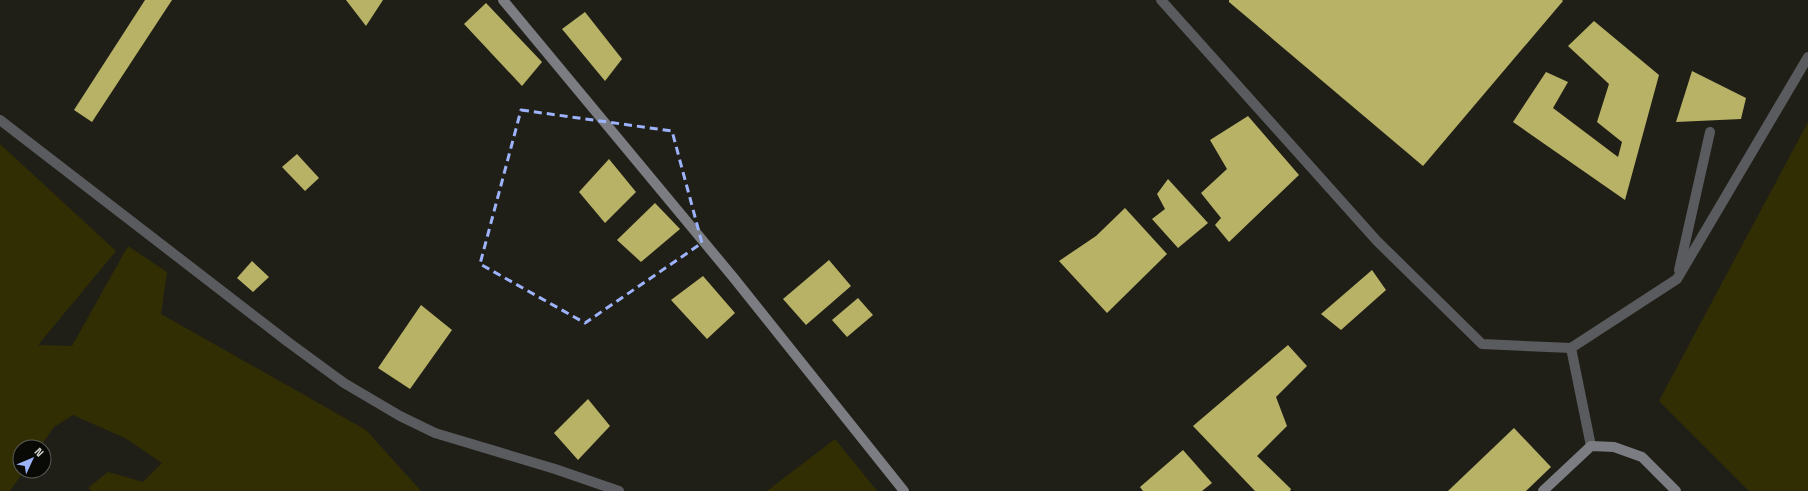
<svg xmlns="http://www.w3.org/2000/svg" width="1808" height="491" font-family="'Space Grotesk',sans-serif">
	<rect width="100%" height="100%" fill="#201f17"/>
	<g fill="#322e03">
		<polygon points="1808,122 1808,491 1749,491 1659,401"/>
		<polygon points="0,144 116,251 38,345 72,346 128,246 167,272 161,314 366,430 421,491 92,491 88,488 108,472 143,482 162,463 125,438 73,415 54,427 40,447 20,447 20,471 24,471 10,491 0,491"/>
		<polygon points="835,439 877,491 767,491"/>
	</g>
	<g fill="#b8b266">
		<polygon points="145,0 172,0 92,122 74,110"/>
		<polygon points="346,0 383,0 366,26"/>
		<polygon points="1229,0 1562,0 1563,1 1423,166 1229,2"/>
		<polygon points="486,3 542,62 522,86 464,24"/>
		<polygon points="585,12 622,59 605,81 562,29"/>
		<polygon points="1594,21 1659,75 1625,200 1513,122 1546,72 1568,82 1553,108 1618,157 1622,142 1597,122 1609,84 1568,46"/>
		<polygon points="1692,71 1746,98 1741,119 1676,122"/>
		<polygon points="1248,116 1299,175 1229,242 1215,225 1221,218 1201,193 1227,169 1210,140"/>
		<polygon points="297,154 319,178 305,191 282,167"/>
		<polygon points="609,159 636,192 605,223 579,192"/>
		<polygon points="1168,179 1208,223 1178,248 1152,219 1165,209 1157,194"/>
		<polygon points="655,203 680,229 641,262 617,240"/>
		<polygon points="1125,208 1167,254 1107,313 1059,261 1096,236"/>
		<polygon points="829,260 851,286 806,325 783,299"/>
		<polygon points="252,261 269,277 253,292 237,278"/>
		<polygon points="1372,270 1386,290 1341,330 1321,314"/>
		<polygon points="703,276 735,313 707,339 671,300"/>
		<polygon points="858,298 873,315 847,337 832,320"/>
		<polygon points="421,305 452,330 410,389 378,368"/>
		<polygon points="1288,345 1307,366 1276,397 1287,426 1257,456 1291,489 1290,491 1255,491 1193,426"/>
		<polygon points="588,399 610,426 578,460 554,433"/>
		<polygon points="1514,428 1551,467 1526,491 1448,491"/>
		<polygon points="1183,450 1212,483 1202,491 1143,491 1140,487"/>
	</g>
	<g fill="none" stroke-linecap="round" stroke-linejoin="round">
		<g stroke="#595b5f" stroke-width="10">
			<polyline points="1161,0 1377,241 1482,344 1571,348 1677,279 1808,57"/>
			<polyline points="0,120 288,342 344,383 400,416 435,433 555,469 619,491"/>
			<polyline points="1679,270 1710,132"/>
			<polyline points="1571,348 1591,446"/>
		</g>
		<g stroke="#7b7d83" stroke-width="10">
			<polyline points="503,0 733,277 904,491"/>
			<polyline points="1543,491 1591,446 1614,447 1642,457 1676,491"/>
		</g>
	</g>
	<path fill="none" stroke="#9db4fd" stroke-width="3" stroke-dasharray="8 5" stroke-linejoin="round" d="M 521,110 L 672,131 L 702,243 L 585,323 L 480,264 Z"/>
	<g transform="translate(32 459) rotate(46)"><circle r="19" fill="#090906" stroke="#5a5a56"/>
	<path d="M0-3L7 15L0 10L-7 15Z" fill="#9db4fd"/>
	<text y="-6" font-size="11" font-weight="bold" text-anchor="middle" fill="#d3d3ce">N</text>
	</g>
</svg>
